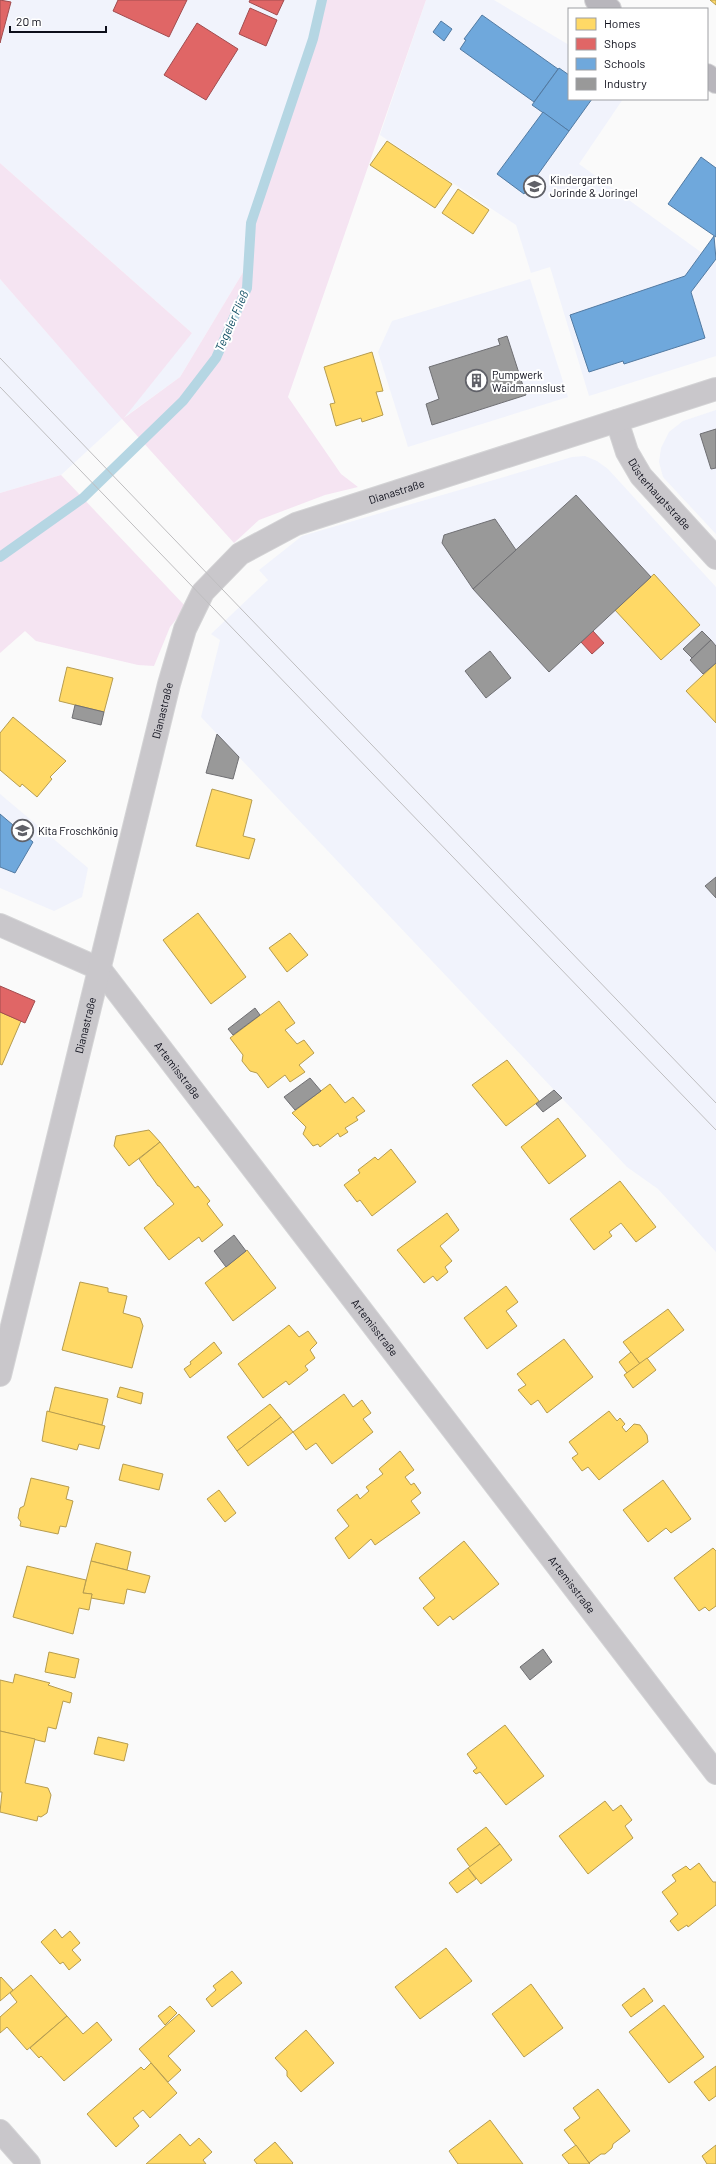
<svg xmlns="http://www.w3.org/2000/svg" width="716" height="2164" font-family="Barlow,sans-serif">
	<rect width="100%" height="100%" fill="#fafafa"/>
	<g fill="#f1f3fc">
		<polygon points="0,0 322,0 313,39 251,223 248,264 180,377 122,419 61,475 0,493 0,279 71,360 192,333 0,163"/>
		<polygon points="426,0 494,0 569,45 569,99 623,99 579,164 716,263 716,356 589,396 550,267 531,273 516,225 380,135"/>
		<polygon points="530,279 568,397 408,447 378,352 392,321"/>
		<polygon points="716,410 716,534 663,477 659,462 661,448 669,432 683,421"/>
		<polygon points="585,456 597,461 608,469 716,587 716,1252 658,1189 627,1167 201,717 220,640 211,634 268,580 259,570 302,536 572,457"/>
		<polygon points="0,794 88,868 82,897 54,911 0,888"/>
	</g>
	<g fill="#f5e4f2">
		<polygon points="322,0 426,0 288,397 341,474 358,487 325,495 259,520 234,543 122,419 0,279 0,163 192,333 124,418 180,377 248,264 251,223 313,39"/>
		<polygon points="61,475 186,607 170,627 154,666 138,665 36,641 25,631 0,653 0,493"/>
	</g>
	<g fill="#ffd966" stroke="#b69c4f">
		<polygon points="710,0 716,0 716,5"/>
		<polygon points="387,141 452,184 435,208 370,165"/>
		<polygon points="458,189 489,210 473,234 442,213"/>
		<polygon points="372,352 383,391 376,392 383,415 362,422 361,418 336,426 330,404 335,403 324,367"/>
		<polygon points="654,574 700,625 661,660 615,610"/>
		<polygon points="716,663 716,723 686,691"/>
		<polygon points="67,667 113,678 104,712 59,701"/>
		<polygon points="13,717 66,761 50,777 52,779 37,797 22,784 20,787 0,770 0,733"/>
		<polygon points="212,789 252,800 243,836 255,839 249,859 196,846"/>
		<polygon points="198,913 246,977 211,1004 163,940"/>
		<polygon points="290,933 308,955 287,972 269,948"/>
		<polygon points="279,1001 295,1023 285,1030 297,1044 304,1040 314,1053 299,1065 305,1072 290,1082 285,1075 268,1088 257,1073 250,1071 242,1061 243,1055 230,1038"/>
		<polygon points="0,1012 21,1021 2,1065 0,1064"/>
		<polygon points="507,1060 539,1101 506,1126 472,1085"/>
		<polygon points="330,1084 345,1103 353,1097 365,1111 356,1117 358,1120 345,1128 348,1132 340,1137 338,1133 320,1147 318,1144 313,1146 303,1134 306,1127 292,1113"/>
		<polygon points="558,1118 586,1156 549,1184 521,1147"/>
		<polygon points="149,1130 160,1142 129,1166 114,1146 116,1136"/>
		<polygon points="160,1142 195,1188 198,1186 210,1201 207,1204 223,1225 202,1242 199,1237 169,1260 144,1228 174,1204 159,1186 158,1186 139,1159"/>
		<polygon points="391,1149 416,1182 372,1216 360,1200 357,1202 344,1185 360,1173 358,1170 375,1157 378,1160"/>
		<polygon points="620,1181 656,1227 636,1242 621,1223 609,1232 612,1236 594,1250 570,1219"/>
		<polygon points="447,1213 459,1230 440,1246 452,1261 445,1267 448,1272 437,1281 433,1276 424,1283 397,1250"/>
		<polygon points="247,1250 276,1288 233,1321 205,1283"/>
		<polygon points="80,1282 108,1288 108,1292 127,1296 123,1313 140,1318 143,1326 132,1368 62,1350"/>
		<polygon points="506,1286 518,1302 506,1311 517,1326 487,1349 464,1318"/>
		<polygon points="668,1309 684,1330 640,1364 623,1342"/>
		<polygon points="289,1325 299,1337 308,1331 317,1343 310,1350 315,1358 305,1366 308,1370 289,1385 286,1381 263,1398 238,1364"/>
		<polygon points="564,1339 593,1377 547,1413 538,1400 531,1405 518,1390 526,1385 517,1374"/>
		<polygon points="214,1342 222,1353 190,1378 184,1369 191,1364 190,1362"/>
		<polygon points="631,1352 640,1364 627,1373 619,1362"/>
		<polygon points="647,1358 656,1370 633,1388 624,1375"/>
		<polygon points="55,1387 108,1399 102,1425 49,1412"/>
		<polygon points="120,1387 143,1393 141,1404 117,1397"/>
		<polygon points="344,1394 353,1407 362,1400 371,1413 363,1419 373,1432 332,1464 316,1443 306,1450 293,1432"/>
		<polygon points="270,1404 281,1417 237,1451 227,1437"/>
		<polygon points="47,1411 105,1426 99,1449 79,1444 77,1450 42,1441"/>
		<polygon points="609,1411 617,1421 620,1418 625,1424 622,1427 626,1432 634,1424 640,1425 647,1435 648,1442 599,1480 588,1467 582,1471 572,1458 578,1454 569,1442"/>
		<polygon points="281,1417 293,1432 248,1466 237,1451"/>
		<polygon points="400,1451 414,1470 405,1477 411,1485 414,1483 421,1493 411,1501 420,1513 375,1545 371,1539 349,1559 335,1538 349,1526 337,1510 357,1494 360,1499 369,1491 366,1487 383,1474 379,1469"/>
		<polygon points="123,1464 163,1474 159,1490 119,1480"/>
		<polygon points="31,1478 69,1487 66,1499 73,1501 66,1527 60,1526 58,1534 20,1526 21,1522 18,1518 20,1508 24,1506"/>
		<polygon points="663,1480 691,1519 671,1533 666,1528 648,1542 623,1510"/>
		<polygon points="219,1490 236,1513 225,1522 207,1499"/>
		<polygon points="464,1541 499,1584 453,1620 450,1616 438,1626 423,1608 435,1598 419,1578"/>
		<polygon points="96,1543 131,1552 127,1570 91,1561"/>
		<polygon points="713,1548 716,1551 716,1606 709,1611 705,1607 699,1611 674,1578"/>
		<polygon points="91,1561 150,1576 145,1593 127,1589 124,1604 91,1598 92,1594 83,1593"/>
		<polygon points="27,1566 86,1580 83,1593 92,1594 89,1610 79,1608 73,1634 13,1617"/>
		<polygon points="49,1652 79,1659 75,1678 45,1672"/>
		<polygon points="15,1674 50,1683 48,1685 72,1693 70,1703 63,1701 56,1729 48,1727 45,1742 0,1731 0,1680 13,1683"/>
		<polygon points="505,1725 544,1776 506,1805 480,1772 476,1774 473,1771 477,1768 467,1754"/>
		<polygon points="0,1731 35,1739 25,1783 48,1788 51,1795 47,1813 41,1817 38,1816 37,1821 0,1812 2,1792 0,1792"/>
		<polygon points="98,1737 128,1744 124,1761 94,1754"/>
		<polygon points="605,1801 613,1811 621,1805 632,1820 625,1826 633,1838 588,1874 559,1836"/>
		<polygon points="486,1827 500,1844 470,1867 457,1849"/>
		<polygon points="500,1844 512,1860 481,1884 468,1868"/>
		<polygon points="699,1863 713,1882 716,1882 716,1905 688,1927 687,1925 678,1931 670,1921 678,1914 662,1892 676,1881 672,1875 686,1866 690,1870"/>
		<polygon points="468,1868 476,1879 457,1893 449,1883"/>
		<polygon points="55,1929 62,1938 70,1931 80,1943 72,1950 81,1960 69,1970 63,1962 60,1964 41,1942"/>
		<polygon points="446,1948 472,1981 420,2019 395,1987"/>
		<polygon points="232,1971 242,1983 212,2007 206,1999 216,1990 213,1986"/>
		<polygon points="31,1975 67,2016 27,2050 7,2027 0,2033 0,2017 17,2002 10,1993"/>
		<polygon points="1,1977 13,1990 0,2001 0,1978"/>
		<polygon points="531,1984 563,2028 524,2057 492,2014"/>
		<polygon points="644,1988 653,2001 631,2017 622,2005"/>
		<polygon points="664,2005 704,2057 669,2083 629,2032"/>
		<polygon points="170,2006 177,2013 165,2025 158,2016"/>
		<polygon points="179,2014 195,2031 168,2056 181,2070 168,2082 139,2049"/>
		<polygon points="67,2016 83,2034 97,2022 112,2040 64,2081 41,2056 39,2058 30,2048"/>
		<polygon points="306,2030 334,2063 301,2092 287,2076 287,2071 275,2058"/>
		<polygon points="151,2063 177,2093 150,2118 143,2110 133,2118 139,2126 116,2147 87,2114 141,2067 144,2070"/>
		<polygon points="716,2066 716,2096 709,2101 694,2082"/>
		<polygon points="598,2089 630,2131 613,2144 612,2148 605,2154 601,2154 589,2163 564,2130 580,2118 573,2108"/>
		<polygon points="490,2120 523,2164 458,2164 449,2151"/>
		<polygon points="180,2134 190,2146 199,2138 212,2152 203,2160 206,2164 146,2164"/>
		<polygon points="275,2142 293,2163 292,2164 257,2164 254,2160"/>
		<polygon points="576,2145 589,2163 590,2164 569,2164 562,2155"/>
		<polygon points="716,2145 716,2164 707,2164 702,2156"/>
	</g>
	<g fill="#e06666" stroke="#a14c4f">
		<polygon points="0,0 11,2 0,43"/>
		<polygon points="118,0 187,0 169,37 113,11"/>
		<polygon points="250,0 284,0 277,15 249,2"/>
		<polygon points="250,8 277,20 266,46 239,34"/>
		<polygon points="197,23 238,49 206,100 164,75"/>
		<polygon points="593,631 604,643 592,654 581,642"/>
		<polygon points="0,986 35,1001 25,1023 0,1012"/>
	</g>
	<g fill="#6fa8dc" stroke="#527aa2">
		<polygon points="482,15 558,69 534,102 460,49 466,40 464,39"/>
		<polygon points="441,21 452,29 444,41 433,32"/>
		<polygon points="559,68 569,75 569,99 592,99 569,131 532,105"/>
		<polygon points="543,112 569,131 524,194 497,174"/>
		<polygon points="701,157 716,168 716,237 668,204"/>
		<polygon points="714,236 716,259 691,292 705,338 624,364 623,361 589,372 570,315 685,276"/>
		<polygon points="0,814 33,842 15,873 0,867"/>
	</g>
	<g fill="#999" stroke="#6f6f73">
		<polygon points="507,336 526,395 432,425 426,404 439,399 429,367 500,345 498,339"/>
		<polygon points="716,429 716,468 711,469 700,434"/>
		<polygon points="576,495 651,577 549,672 473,589"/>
		<polygon points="495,519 516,550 473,589 442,543 444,535"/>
		<polygon points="702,631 711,640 692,658 683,649"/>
		<polygon points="711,640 716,646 716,663 703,674 690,660"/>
		<polygon points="490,651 511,678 486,698 465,671"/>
		<polygon points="75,705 104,712 101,725 72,718"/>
		<polygon points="217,734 239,757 233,779 206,773"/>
		<polygon points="716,877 716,898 705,886"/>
		<polygon points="255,1008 260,1015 233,1035 228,1029"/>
		<polygon points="310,1078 321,1091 295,1110 284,1097"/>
		<polygon points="554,1090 562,1098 543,1112 536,1104"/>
		<polygon points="234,1235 246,1251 226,1267 214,1251"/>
		<polygon points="543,1649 552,1662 530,1680 520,1667"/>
	</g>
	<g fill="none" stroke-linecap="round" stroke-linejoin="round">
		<polyline stroke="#b5d6e3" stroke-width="10" points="0,557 83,498 183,401 216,358 247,288 251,223 313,39 322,0"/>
		<defs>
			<g id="minor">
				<path id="s1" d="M 617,421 L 627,452 L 641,476 L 716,558"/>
				<path id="s2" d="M 0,925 L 100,969 L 716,1773"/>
				<path id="s3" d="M 0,1375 L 169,684 L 185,629 L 203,592 L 240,554 L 296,524 L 716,389"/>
				<polyline points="0,2131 29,2164"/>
			</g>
			<g id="primary">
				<polyline points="596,0 610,9"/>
				<polyline points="707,75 716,82"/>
			</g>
		</defs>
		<use href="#minor" stroke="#d4d4d6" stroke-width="24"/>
		<use href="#primary" stroke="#d4d4d6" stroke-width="24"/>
		<use href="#minor" stroke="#c9c7cb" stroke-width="22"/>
		<use href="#primary" stroke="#b8b6bc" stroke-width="22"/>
		<g stroke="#bebdbf" stroke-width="1">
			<polyline points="0,358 716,1103"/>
			<polyline points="0,387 716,1130"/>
		</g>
	</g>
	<defs>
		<symbol id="school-ring" viewBox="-11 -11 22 22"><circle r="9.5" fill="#fff" stroke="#606168" stroke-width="1.5"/><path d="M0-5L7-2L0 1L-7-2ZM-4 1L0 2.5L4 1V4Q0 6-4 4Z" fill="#606168"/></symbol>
		<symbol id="building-ring" viewBox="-11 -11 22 22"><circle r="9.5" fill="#fff" stroke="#606168" stroke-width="1.5"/><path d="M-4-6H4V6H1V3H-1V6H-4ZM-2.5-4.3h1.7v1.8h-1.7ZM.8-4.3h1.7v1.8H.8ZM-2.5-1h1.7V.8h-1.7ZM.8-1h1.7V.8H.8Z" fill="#606168"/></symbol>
	</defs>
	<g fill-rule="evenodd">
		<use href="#school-ring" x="522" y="174" width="25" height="25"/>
		<use href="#building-ring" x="464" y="368" width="25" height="25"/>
		<use href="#school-ring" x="10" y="818" width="25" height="25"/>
	</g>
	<g text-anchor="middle" stroke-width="4" stroke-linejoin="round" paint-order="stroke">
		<g font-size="11" fill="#0d0e1a" stroke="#fff" text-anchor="start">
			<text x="550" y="184">Kindergarten<tspan x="550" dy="13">Jorinde &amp; Joringel</tspan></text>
			<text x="492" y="379">Pumpwerk<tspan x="492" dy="13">Waidmannslust</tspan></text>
			<text x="38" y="835">Kita Froschkönig</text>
		</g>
		<g font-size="11" fill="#0d0e1a" stroke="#fff">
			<text dy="4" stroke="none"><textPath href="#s3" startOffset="1032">Dianastraße</textPath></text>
			<text dy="4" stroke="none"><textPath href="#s1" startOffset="86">Düsterhauptstraße</textPath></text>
			<text dy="4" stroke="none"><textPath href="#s3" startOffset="684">Dianastraße</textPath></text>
			<text dy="4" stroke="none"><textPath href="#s3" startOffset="360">Dianastraße</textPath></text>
			<text dy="4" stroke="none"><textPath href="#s2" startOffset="237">Artemisstraße</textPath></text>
			<text dy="4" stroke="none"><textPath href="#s2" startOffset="561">Artemisstraße</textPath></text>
			<text dy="4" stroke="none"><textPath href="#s2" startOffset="885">Artemisstraße</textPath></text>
		</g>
		<g font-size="12" font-style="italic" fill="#0c4c61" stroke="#fff">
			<text transform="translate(232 321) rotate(-66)" y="4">Tegeler Fließ</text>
		</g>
	</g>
	<rect x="568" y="8" width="140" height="92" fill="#ffffff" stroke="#9e9fa3"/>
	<rect x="576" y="18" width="20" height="12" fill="#ffd966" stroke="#9e9fa3"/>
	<text x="604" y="28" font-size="12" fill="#0d0e1a">Homes</text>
	<rect x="576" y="38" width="20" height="12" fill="#e06666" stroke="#9e9fa3"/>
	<text x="604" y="48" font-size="12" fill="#0d0e1a">Shops</text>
	<rect x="576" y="58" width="20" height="12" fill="#6fa8dc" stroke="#9e9fa3"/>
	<text x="604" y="68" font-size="12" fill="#0d0e1a">Schools</text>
	<rect x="576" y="78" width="20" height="12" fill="#999999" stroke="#9e9fa3"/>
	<text x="604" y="88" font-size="12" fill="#0d0e1a">Industry</text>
	<path d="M10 26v6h96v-6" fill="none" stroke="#0d0e1a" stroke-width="2"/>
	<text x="16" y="26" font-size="12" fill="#0d0e1a" stroke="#ffffff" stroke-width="3" paint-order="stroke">20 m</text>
</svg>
